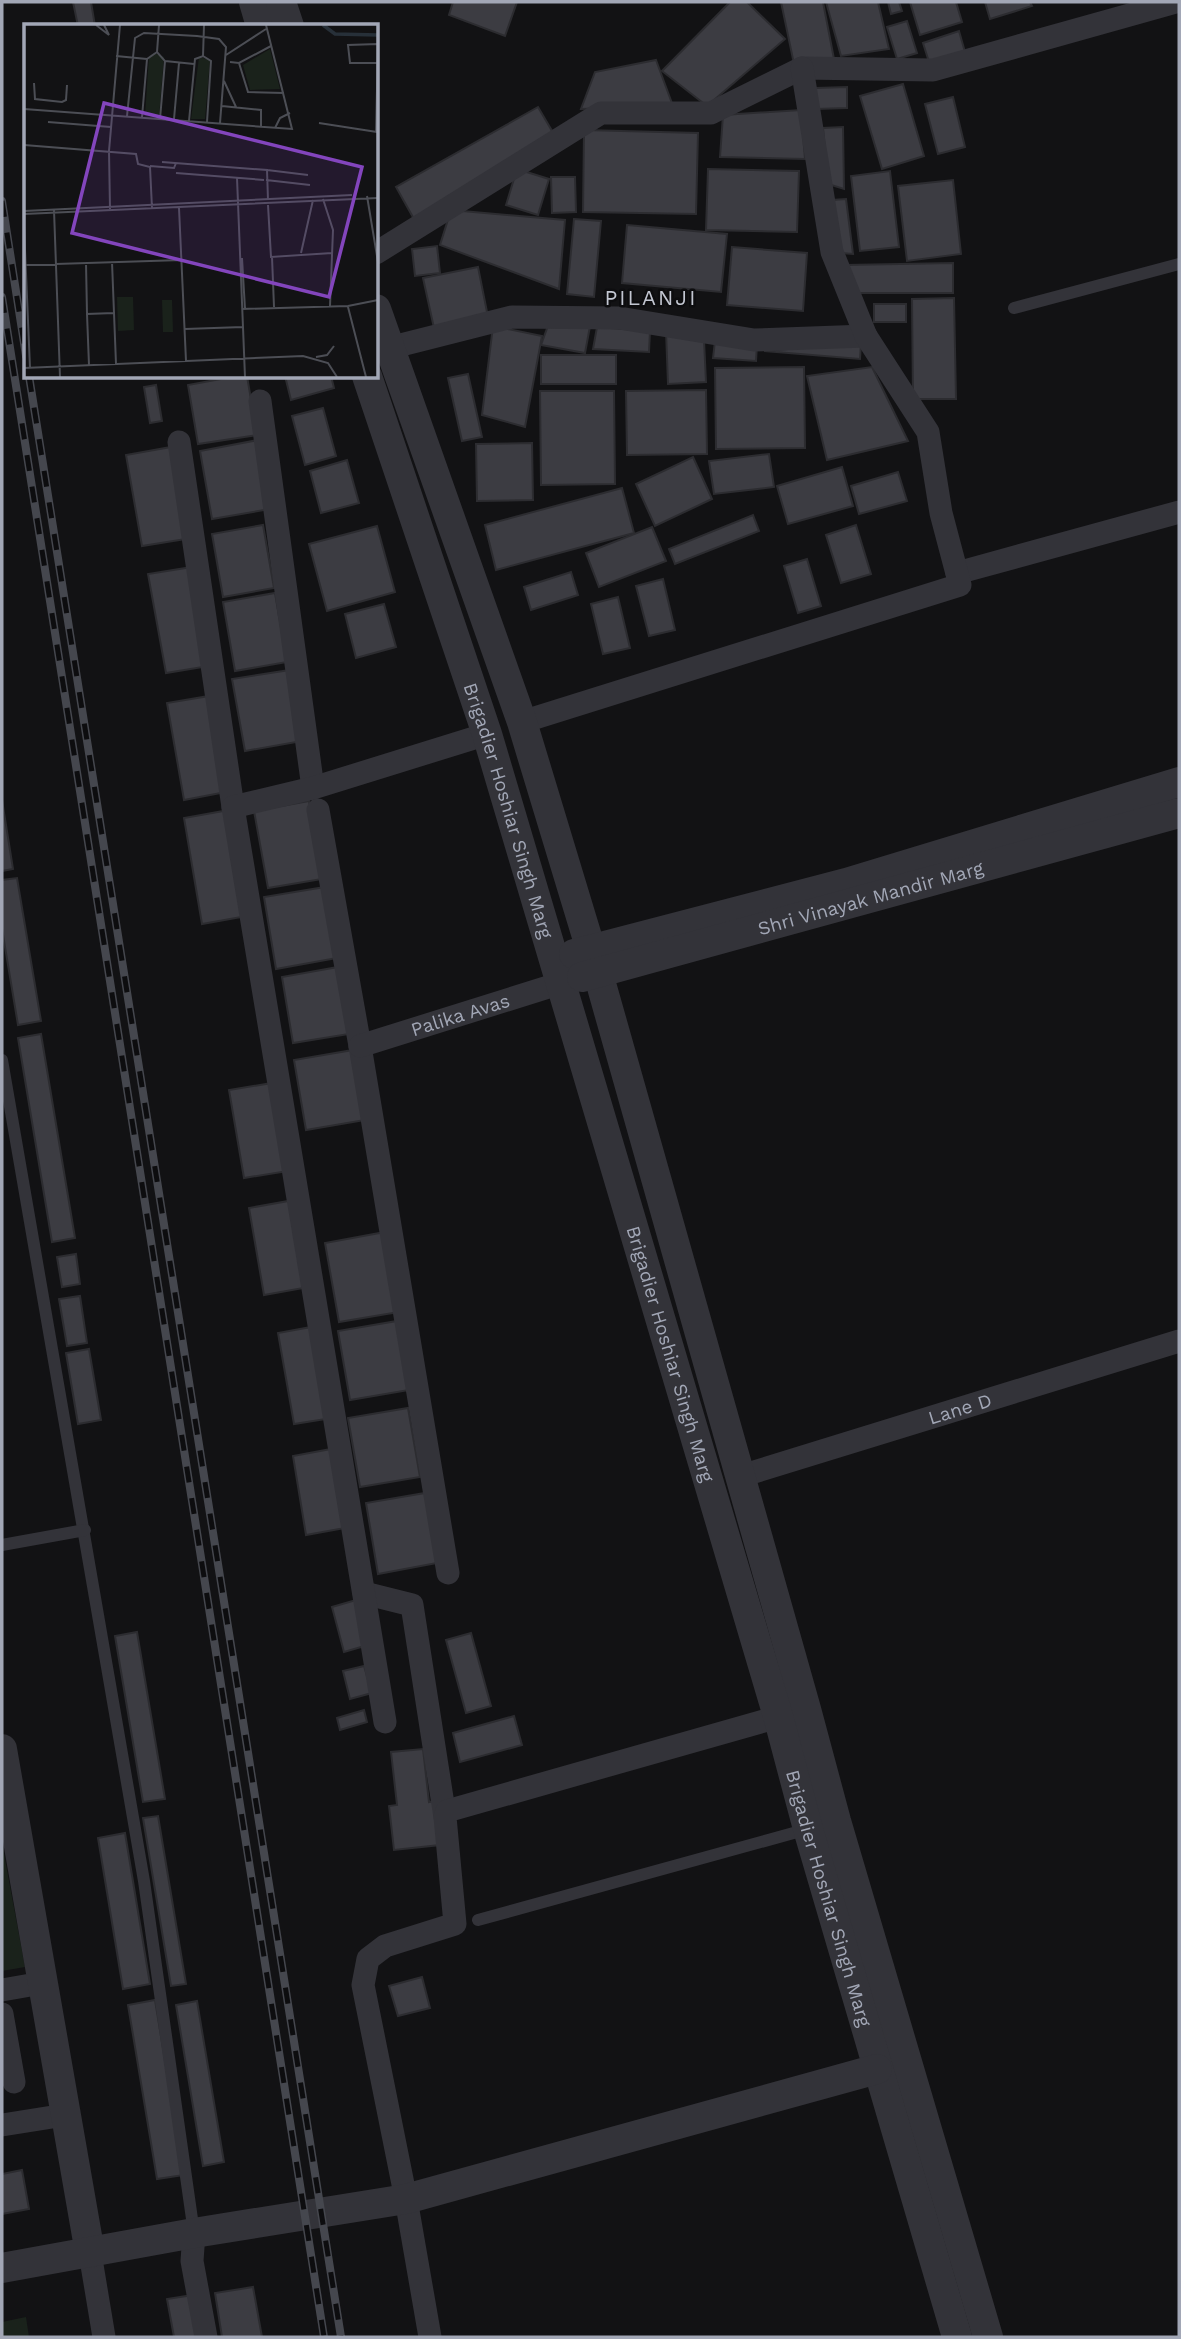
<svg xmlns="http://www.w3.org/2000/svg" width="1181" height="2339" font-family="'Work Sans',sans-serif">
	<rect width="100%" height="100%" fill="#121214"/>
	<g fill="#1a221b">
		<polygon points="2,1843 25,1967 2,1971"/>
		<polygon points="26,2317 29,2337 2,2337 2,2322"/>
	</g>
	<g fill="#3c3c42" stroke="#2c2c30" stroke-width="2">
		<polygon points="73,2 91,2 95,26 78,26"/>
		<polygon points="453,2 517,2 505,36 449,15"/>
		<polygon points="730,2 747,2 785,39 707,106 662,71"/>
		<polygon points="781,2 823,2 834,59 794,64"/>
		<polygon points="826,2 878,2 889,49 841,56"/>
		<polygon points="888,2 899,2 902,11 891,14"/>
		<polygon points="910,2 956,2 962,22 920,35"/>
		<polygon points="985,2 1030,2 1032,6 990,19"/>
		<polygon points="907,21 917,53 897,59 887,27"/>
		<polygon points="959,31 965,52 929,62 923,43"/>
		<polygon points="656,60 673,106 581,109 595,72"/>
		<polygon points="903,84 924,156 882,169 860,96"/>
		<polygon points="847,87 847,108 816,109 816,88"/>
		<polygon points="953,97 965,147 938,154 925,104"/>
		<polygon points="538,107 555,136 414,219 396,187"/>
		<polygon points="801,110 805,159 720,157 723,115"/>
		<polygon points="843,127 844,189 828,184 823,128"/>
		<polygon points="584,130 698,133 696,214 583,212"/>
		<polygon points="517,169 549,179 538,215 506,205"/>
		<polygon points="708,169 799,171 797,232 706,230"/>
		<polygon points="890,171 899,247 860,251 851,176"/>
		<polygon points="551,177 575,177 576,212 552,213"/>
		<polygon points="953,180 961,254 907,261 898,186"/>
		<polygon points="846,199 853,254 841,253 832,200"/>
		<polygon points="451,210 565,220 559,289 440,245"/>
		<polygon points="574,219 601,221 594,297 567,294"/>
		<polygon points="627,225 727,234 721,292 622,283"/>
		<polygon points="437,246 440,273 415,276 412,249"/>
		<polygon points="732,247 807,253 803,311 727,305"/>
		<polygon points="953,263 953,293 858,293 846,265"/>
		<polygon points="478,267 488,317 434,328 423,278"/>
		<polygon points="954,298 956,399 913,399 912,299"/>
		<rect x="874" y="304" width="32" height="18"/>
		<polygon points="591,321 585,353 541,345 549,323"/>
		<polygon points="493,326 542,336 525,427 482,415"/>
		<polygon points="597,327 650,331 649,352 593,349"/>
		<polygon points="666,331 704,340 706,382 668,384"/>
		<polygon points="715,341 757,345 756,361 713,358"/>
		<polygon points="861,343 860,359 764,351"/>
		<rect x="541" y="355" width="75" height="29"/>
		<polygon points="804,367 805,448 716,449 715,368"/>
		<polygon points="872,367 908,441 827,460 807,376"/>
		<polygon points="468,374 482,437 462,441 448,378"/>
		<polygon points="237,376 247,376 257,435 198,444 188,385"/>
		<polygon points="285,376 331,376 334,388 291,400"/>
		<polygon points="156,385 162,421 150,423 144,387"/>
		<polygon points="706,390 707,454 627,455 626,391"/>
		<polygon points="540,391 614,391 615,484 541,485"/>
		<polygon points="323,408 336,456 305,465 292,416"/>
		<polygon points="258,440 270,509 212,519 200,451"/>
		<polygon points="532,443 533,500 477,501 476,444"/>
		<polygon points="171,447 186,539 142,546 126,455"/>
		<polygon points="769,454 774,487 714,494 709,461"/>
		<polygon points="693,457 712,499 655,526 636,484"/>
		<polygon points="347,460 359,503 321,513 310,471"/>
		<polygon points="842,467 853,506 788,524 777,486"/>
		<polygon points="898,472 907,501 859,514 851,486"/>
		<polygon points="622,488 634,533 496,570 485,525"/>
		<polygon points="753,515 759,531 675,564 669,549"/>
		<polygon points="263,525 274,588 223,597 212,534"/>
		<polygon points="856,525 871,574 841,583 826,535"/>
		<polygon points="377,526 395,592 327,611 309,544"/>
		<polygon points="652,527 666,561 599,587 586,553"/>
		<polygon points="807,559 821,606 798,613 784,566"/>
		<polygon points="192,567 209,666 166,673 148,574"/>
		<polygon points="571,572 578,595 531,610 524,587"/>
		<polygon points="663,579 675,630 649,636 636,586"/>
		<polygon points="275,593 287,662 235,671 223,602"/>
		<polygon points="618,597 630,648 603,654 591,604"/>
		<polygon points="384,604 396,647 356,658 345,614"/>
		<polygon points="290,670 302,741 245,751 232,679"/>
		<polygon points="209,696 226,792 184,800 167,703"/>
		<polygon points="2,800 13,869 2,871"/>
		<polygon points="309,801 322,879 268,888 254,811"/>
		<polygon points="229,810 247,916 202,924 184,818"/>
		<polygon points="17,878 41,1021 18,1025 2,929 2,880"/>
		<polygon points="325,887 337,958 276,969 264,897"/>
		<polygon points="338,967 349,1034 293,1043 282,977"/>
		<polygon points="41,1034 75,1238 52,1242 18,1038"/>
		<polygon points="353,1050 365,1120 306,1130 294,1060"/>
		<polygon points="272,1083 288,1171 244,1178 229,1090"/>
		<polygon points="294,1200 309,1287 264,1295 249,1208"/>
		<polygon points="385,1232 399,1312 339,1322 325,1243"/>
		<polygon points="76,1254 80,1284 62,1287 57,1257"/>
		<polygon points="80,1296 87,1343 67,1346 59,1299"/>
		<polygon points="397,1321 409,1390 350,1400 338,1331"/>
		<polygon points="311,1327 326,1419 294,1424 278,1333"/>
		<polygon points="89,1349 101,1420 78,1424 66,1353"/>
		<polygon points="408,1408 420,1477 360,1487 348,1418"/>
		<polygon points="331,1449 345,1528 306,1535 293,1456"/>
		<polygon points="425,1493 437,1563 378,1574 366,1503"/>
		<polygon points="356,1600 368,1645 344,1652 332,1607"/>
		<polygon points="137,1632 165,1799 143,1802 115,1636"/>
		<polygon points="471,1633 491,1706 466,1713 446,1640"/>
		<polygon points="364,1666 372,1693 350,1699 343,1671"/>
		<polygon points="364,1710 367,1722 340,1730 337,1718"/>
		<polygon points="514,1716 522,1745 460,1762 453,1733"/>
		<polygon points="423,1749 429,1802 435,1801 440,1845 394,1850 389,1806 397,1805 391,1752"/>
		<polygon points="158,1816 186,1984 171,1986 143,1818"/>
		<polygon points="125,1833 150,1984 123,1989 98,1838"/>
		<polygon points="422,1977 430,2008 398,2016 389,1986"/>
		<polygon points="155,2000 184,2175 157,2179 128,2005"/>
		<polygon points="197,2001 224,2162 203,2166 176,2005"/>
		<polygon points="22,2170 29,2209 2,2214 2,2174"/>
		<polygon points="253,2287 262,2337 222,2337 215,2293"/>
		<polygon points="193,2295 200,2337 174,2337 167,2299"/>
	</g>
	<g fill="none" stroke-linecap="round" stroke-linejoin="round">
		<g stroke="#333339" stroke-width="12">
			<polyline points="1014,308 1179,264"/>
			<polyline points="2,1060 144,1881 194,2233"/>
			<polyline points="2,1545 85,1530"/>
			<polyline points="478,1920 808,1829"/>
		</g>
		<g stroke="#333339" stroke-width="23">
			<polyline points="376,253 601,113 711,113 802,68 933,70 1176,2"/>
			<polyline points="389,348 512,317 619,318 754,340 866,336"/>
			<polyline points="260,401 313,788"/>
			<polyline points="179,442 233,807"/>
			<polyline points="957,573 1179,512"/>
			<polyline points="522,722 960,585 941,513 928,432 866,336 832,252 802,68"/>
			<polyline points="318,810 360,1046 448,1573"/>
			<path id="s1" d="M 360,1046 L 561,983"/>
			<path id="s2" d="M 741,1476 L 1179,1341"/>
			<polyline points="364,1593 412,1605 445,1817"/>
			<polyline points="385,1722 233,807 313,788 487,734"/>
			<polyline points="2,1990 42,1983"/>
			<polyline points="2,2014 14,2082"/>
			<polyline points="2,2125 65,2115"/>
			<polyline points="194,2233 192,2261 206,2337"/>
			<polyline points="90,2253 104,2337"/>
			<polyline points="430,2337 406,2199 363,1985 368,1959 385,1946 455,1924 445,1817 447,1811 792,1713"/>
		</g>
		<g stroke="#333339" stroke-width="30">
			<polyline points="254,2 261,26"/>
			<polyline points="281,2 289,26"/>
			<polyline points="376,309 522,722 598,973 806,1709 836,1821 988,2337"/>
			<path id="s3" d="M 367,376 L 487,734 L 778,1716 L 808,1829 L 957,2337"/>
			<polyline points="574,954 846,883 1179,782"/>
			<path id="s4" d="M 582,977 L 1179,813"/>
			<polyline points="2,1749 90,2253"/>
			<polyline points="2,2268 194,2233 406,2199 877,2069"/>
		</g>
		<defs>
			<g id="rail">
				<polyline points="2,201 26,356"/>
				<polyline points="2,297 324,2337"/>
				<polyline points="29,376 341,2337"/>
			</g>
		</defs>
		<use href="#rail" stroke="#45474e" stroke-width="8"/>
		<use href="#rail" stroke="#0d0d0f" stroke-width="5" stroke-dasharray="16" stroke-linecap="butt"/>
	</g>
	<g text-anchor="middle" stroke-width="5" stroke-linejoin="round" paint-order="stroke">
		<g font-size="19" fill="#a2a7b6" stroke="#0d0d0f">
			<text dy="7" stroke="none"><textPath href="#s3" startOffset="457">Brigadier Hoshiar Singh Marg</textPath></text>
			<text dy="7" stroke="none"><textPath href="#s4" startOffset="299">Shri Vinayak Mandir Marg</textPath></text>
			<text dy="7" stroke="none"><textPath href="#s1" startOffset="105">Palika Avas</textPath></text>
			<text dy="7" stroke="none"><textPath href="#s3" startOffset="1024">Brigadier Hoshiar Singh Marg</textPath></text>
			<text dy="7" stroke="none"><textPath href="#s2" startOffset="229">Lane D</textPath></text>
			<text dy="7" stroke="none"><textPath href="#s3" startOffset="1591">Brigadier Hoshiar Singh Marg</textPath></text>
		</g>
		<g font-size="21" letter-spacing="2" fill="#c3c7d2" stroke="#0d0d0f">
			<text x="651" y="305">PILANJI</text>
		</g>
	</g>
	<g transform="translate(24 24)">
		<rect width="354" height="354" fill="#121214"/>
		<path d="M 246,25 L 256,65 L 226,66 L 219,41 ZM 130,29 L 140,33 L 135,93 L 121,92 L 125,32 ZM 175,33 L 186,36 L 181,95 L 167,95 ZM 93,273 L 109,273 L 110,306 L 94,307 ZM 138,276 L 148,276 L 149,308 L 139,308 Z" fill="#1a221b"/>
		<path fill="none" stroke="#273039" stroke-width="3.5" d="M 299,1 L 311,10 L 354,11"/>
		<path fill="none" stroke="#4c4e55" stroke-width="2" d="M 72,1 L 85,11 L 80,1M 133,28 L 135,1M 202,31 L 242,5M 92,32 L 123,35M 179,32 L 180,1M 141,37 L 170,40M 206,38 L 215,39 L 247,22M 215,39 L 224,68 L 260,69M 353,39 L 326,39 L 324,21 L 354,20M 200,57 L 212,83M 10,59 L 11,75 L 38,78 L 42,76 L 43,61M 198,82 L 237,86 L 237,103M 0,85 L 268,105 L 242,1M 103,92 L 111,14 L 120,9 L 173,12 L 195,15 L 202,23 L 196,99M 118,93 L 123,35 L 133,28 L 141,37 L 136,95M 150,95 L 155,39M 165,97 L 171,35 L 179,32 L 187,37 L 183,98M 24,98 L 87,103M 295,99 L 353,108M 251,104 L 256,94 L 266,89M 352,108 L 354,21M 0,121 L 112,130 L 114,140 L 126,143 L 128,184M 138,138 L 243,146 L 244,176M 126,142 L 150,144 L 152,139M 243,146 L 284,151M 152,149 L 240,156M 213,154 L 221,353M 242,156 L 286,161M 343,172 L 354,238M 299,175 L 309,206 L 306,282M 244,181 L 247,233 L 308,229M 155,184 L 162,337M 86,185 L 85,127 L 96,1M 30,186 L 36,353M 0,187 L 328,171M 0,190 L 354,174M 0,202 L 6,344M 277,229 L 289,176M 248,233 L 250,283M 218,234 L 221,285M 88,238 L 92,340M 62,239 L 63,290M 0,241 L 158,236M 324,283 L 342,353M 218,285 L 324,282 L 354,276M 161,305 L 219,303M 292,333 L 303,331 L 310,322M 65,341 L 63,290 L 90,289M 0,344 L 279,332 L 304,339 L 313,353"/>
		<path fill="#8345bd" fill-opacity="0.15" stroke="#8345bd" stroke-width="3.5" d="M 80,79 L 338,143 L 305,273 L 48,209 Z"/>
		<rect width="354" height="354" fill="none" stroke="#a2a7b6" stroke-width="3.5"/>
	</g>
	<rect width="1181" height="2339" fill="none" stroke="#a2a7b6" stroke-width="7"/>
</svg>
